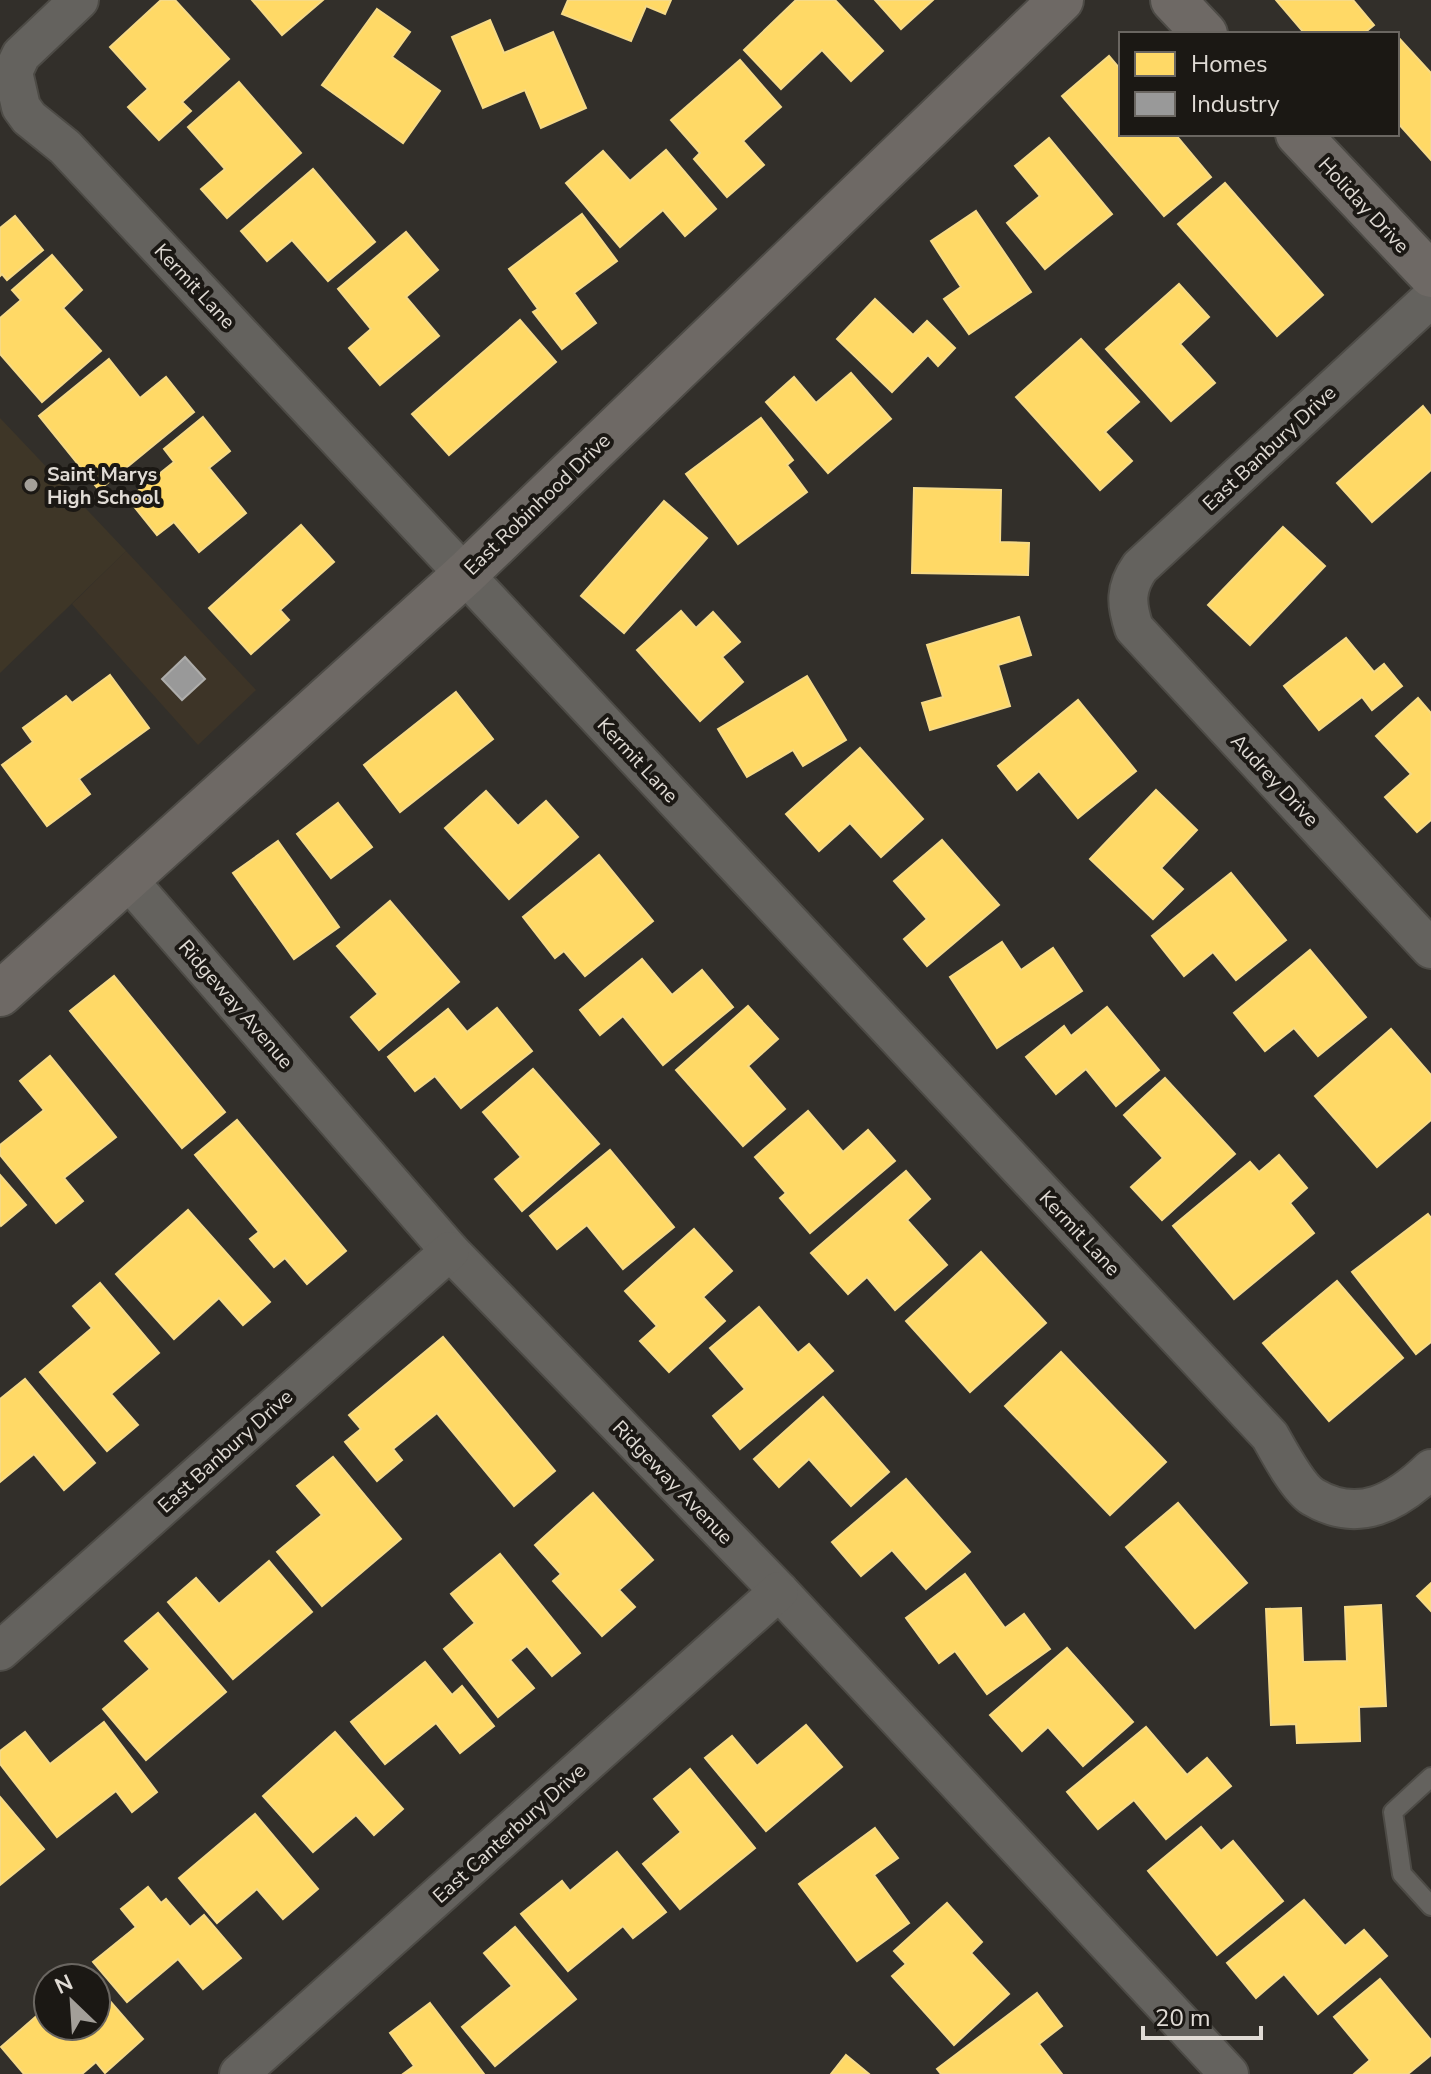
<svg xmlns="http://www.w3.org/2000/svg" width="1431" height="2074" font-family="'Nunito Sans',sans-serif">
	<rect width="100%" height="100%" fill="#322f2a"/>
	<polygon fill="#3d3427" points="126,551 256,690 198,745 72,604"/>
	<polygon fill="#3e3627" points="0,418 126,551 0,673"/>
	<g fill="#ffd966" stroke="#f6da87" stroke-width="2">
		<polygon points="161,0 175,0 229,59 182,102 191,111 159,140 128,107 148,89 110,47"/>
		<polygon points="252,0 323,0 282,35"/>
		<polygon points="568,0 671,0 665,14 646,6 631,41 562,14"/>
		<polygon points="796,0 835,0 883,51 851,81 822,50 781,89 744,50"/>
		<polygon points="875,0 933,0 901,29"/>
		<polygon points="1276,0 1353,0 1374,25 1363,34 1305,34"/>
		<polygon points="377,9 410,32 392,57 440,91 403,143 322,85"/>
		<polygon points="490,20 504,53 553,32 586,108 541,128 525,90 483,108 452,37"/>
		<polygon points="1397,36 1431,73 1431,160 1397,122"/>
		<polygon points="1109,56 1121,70 1121,134 1175,134 1211,177 1164,216 1062,96"/>
		<polygon points="740,60 781,107 743,141 764,165 727,197 694,159 700,153 671,120"/>
		<polygon points="239,82 301,153 227,218 201,189 225,169 188,127"/>
		<polygon points="1049,138 1112,214 1045,269 1007,223 1040,196 1015,166"/>
		<polygon points="666,150 716,209 685,236 663,210 620,247 566,183 603,151 630,181"/>
		<polygon points="313,169 375,242 328,281 292,240 267,261 241,231"/>
		<polygon points="1225,183 1323,295 1277,336 1178,224"/>
		<polygon points="976,211 1031,292 969,334 944,299 961,287 931,241"/>
		<polygon points="582,214 617,261 574,293 596,323 562,349 533,312 538,309 509,269"/>
		<polygon points="15,216 43,250 7,280 2,274 0,276 0,228"/>
		<polygon points="406,232 438,270 406,297 439,336 380,385 349,348 371,329 338,289"/>
		<polygon points="52,255 82,290 63,308 101,351 42,402 0,354 0,318 21,300 12,290"/>
		<polygon points="1179,284 1209,317 1180,344 1215,383 1171,421 1106,349"/>
		<polygon points="875,299 913,335 927,321 955,348 938,366 928,355 892,392 837,339"/>
		<polygon points="520,320 556,362 449,455 412,414"/>
		<polygon points="1081,339 1139,402 1105,432 1132,461 1100,490 1016,397"/>
		<polygon points="109,359 140,398 166,377 194,412 99,490 39,416"/>
		<polygon points="851,373 891,419 828,473 766,402 794,377 816,403"/>
		<polygon points="1423,406 1431,416 1431,470 1372,522 1337,483"/>
		<polygon points="203,417 230,451 209,468 246,513 199,552 174,522 157,535 128,499 174,462 164,449"/>
		<polygon points="761,418 793,460 787,465 807,492 738,544 686,474"/>
		<polygon points="914,488 1001,490 1000,542 1029,543 1028,575 912,573"/>
		<polygon points="664,501 707,538 624,633 581,596"/>
		<polygon points="301,525 334,562 280,610 289,620 251,654 209,608"/>
		<polygon points="1283,527 1325,566 1250,645 1208,605"/>
		<polygon points="681,611 696,628 713,612 740,642 722,657 743,682 700,721 637,650"/>
		<polygon points="1019,617 1031,655 998,665 1010,706 930,730 922,703 943,697 927,645"/>
		<polygon points="1346,638 1374,672 1384,664 1402,686 1372,710 1362,697 1319,730 1284,686"/>
		<polygon points="110,675 149,728 79,779 90,794 47,826 2,765 33,742 23,728 66,696 72,703"/>
		<polygon points="807,676 846,740 803,766 793,750 747,777 718,729"/>
		<polygon points="456,692 493,739 400,812 364,765"/>
		<polygon points="1418,698 1431,713 1431,820 1417,832 1385,797 1411,774 1376,736"/>
		<polygon points="1078,700 1136,771 1078,818 1039,771 1017,790 998,766"/>
		<polygon points="860,748 923,819 881,857 850,823 819,851 786,814"/>
		<polygon points="1156,790 1197,830 1161,868 1183,889 1153,919 1090,859"/>
		<polygon points="486,791 518,826 546,801 578,837 509,899 445,828"/>
		<polygon points="338,803 372,847 331,878 297,834"/>
		<polygon points="942,840 999,905 927,966 904,939 927,919 894,881"/>
		<polygon points="278,841 339,927 294,959 233,873"/>
		<polygon points="599,855 653,921 585,976 564,951 555,958 523,917"/>
		<polygon points="1231,873 1286,940 1236,980 1213,952 1184,976 1152,936"/>
		<polygon points="390,901 459,982 379,1050 351,1017 378,994 337,946"/>
		<polygon points="1002,942 1021,970 1053,948 1082,991 997,1048 950,977"/>
		<polygon points="1310,950 1366,1017 1318,1056 1294,1028 1265,1051 1234,1013"/>
		<polygon points="642,959 672,995 702,970 733,1007 663,1065 623,1016 600,1035 580,1010"/>
		<polygon points="114,976 225,1112 182,1148 70,1011"/>
		<polygon points="748,1006 778,1039 748,1066 785,1109 743,1146 676,1070"/>
		<polygon points="1107,1007 1159,1070 1116,1106 1086,1069 1056,1094 1026,1057 1064,1026 1071,1036"/>
		<polygon points="497,1008 532,1051 461,1108 435,1076 415,1091 388,1057 448,1009 467,1032"/>
		<polygon points="1391,1029 1431,1075 1431,1120 1377,1167 1315,1096"/>
		<polygon points="50,1056 116,1137 64,1178 83,1201 56,1223 0,1155 0,1145 44,1110 20,1081"/>
		<polygon points="533,1069 599,1144 522,1211 495,1179 521,1157 483,1112"/>
		<polygon points="1165,1078 1235,1154 1162,1220 1131,1187 1163,1158 1124,1115"/>
		<polygon points="808,1111 843,1152 868,1130 895,1161 810,1233 780,1198 786,1193 755,1157"/>
		<polygon points="237,1120 346,1251 307,1284 285,1258 274,1267 250,1239 259,1232 195,1155"/>
		<polygon points="610,1150 674,1227 623,1269 587,1225 557,1249 530,1216"/>
		<polygon points="1279,1155 1307,1188 1290,1203 1314,1233 1234,1299 1173,1226 1250,1162 1259,1172"/>
		<polygon points="906,1171 930,1199 907,1220 947,1265 895,1310 867,1277 848,1294 811,1253"/>
		<polygon points="0,1175 26,1205 1,1226 0,1224"/>
		<polygon points="188,1210 270,1302 243,1325 219,1298 174,1339 116,1274"/>
		<polygon points="1428,1214 1431,1218 1431,1342 1416,1354 1352,1272"/>
		<polygon points="694,1229 732,1271 703,1297 725,1321 669,1372 640,1341 657,1326 625,1291"/>
		<polygon points="981,1252 1046,1323 970,1392 906,1321"/>
		<polygon points="1337,1281 1403,1358 1329,1421 1263,1343"/>
		<polygon points="100,1283 159,1353 111,1394 138,1425 107,1451 40,1372 92,1328 73,1306"/>
		<polygon points="759,1307 798,1353 809,1344 833,1371 740,1449 713,1416 745,1389 710,1348"/>
		<polygon points="443,1337 555,1471 514,1506 437,1413 393,1449 402,1460 377,1481 345,1442 361,1429 349,1415"/>
		<polygon points="1061,1352 1166,1462 1110,1515 1005,1406"/>
		<polygon points="25,1379 95,1463 64,1490 34,1454 0,1482 0,1399"/>
		<polygon points="823,1397 889,1472 851,1506 809,1459 779,1487 754,1459"/>
		<polygon points="333,1457 401,1539 322,1606 277,1552 322,1515 297,1486"/>
		<polygon points="906,1479 970,1552 926,1589 892,1550 861,1576 832,1542"/>
		<polygon points="593,1493 653,1560 619,1590 635,1607 602,1636 553,1581 561,1574 535,1545"/>
		<polygon points="1178,1503 1247,1583 1195,1628 1126,1547"/>
		<polygon points="500,1554 580,1653 552,1676 527,1646 510,1660 534,1688 498,1717 444,1649 475,1623 451,1594"/>
		<polygon points="269,1561 312,1612 233,1679 168,1602 196,1578 219,1604"/>
		<polygon points="965,1574 1005,1628 1024,1614 1050,1649 987,1694 955,1651 939,1663 906,1618"/>
		<polygon points="1431,1583 1431,1611 1417,1596"/>
		<polygon points="1381,1605 1386,1706 1359,1707 1360,1741 1297,1743 1296,1724 1271,1725 1266,1609 1301,1608 1303,1662 1347,1661 1345,1607"/>
		<polygon points="158,1613 226,1692 146,1760 103,1709 150,1669 125,1641"/>
		<polygon points="1067,1648 1133,1722 1083,1766 1048,1727 1022,1751 990,1715"/>
		<polygon points="425,1662 452,1695 462,1686 494,1726 460,1753 436,1723 385,1764 351,1722"/>
		<polygon points="104,1722 157,1792 132,1812 116,1791 57,1837 0,1764 0,1751 25,1732 50,1764"/>
		<polygon points="806,1725 842,1767 766,1831 705,1758 732,1736 757,1766"/>
		<polygon points="1146,1727 1187,1775 1207,1758 1231,1786 1166,1839 1134,1800 1098,1829 1067,1792"/>
		<polygon points="335,1732 403,1809 374,1835 356,1815 313,1852 263,1796"/>
		<polygon points="690,1769 755,1848 680,1909 643,1864 681,1832 654,1799"/>
		<polygon points="0,1797 44,1849 0,1885"/>
		<polygon points="255,1814 318,1889 283,1919 257,1889 217,1923 179,1878"/>
		<polygon points="1201,1827 1221,1851 1233,1841 1283,1901 1217,1955 1148,1871"/>
		<polygon points="875,1828 898,1858 874,1875 909,1923 857,1961 799,1884"/>
		<polygon points="617,1852 666,1912 633,1938 623,1926 568,1971 521,1914 562,1881 570,1891"/>
		<polygon points="148,1887 161,1903 166,1899 190,1927 204,1915 241,1958 203,1989 178,1959 127,2002 93,1962 136,1927 121,1909"/>
		<polygon points="1304,1900 1345,1946 1364,1930 1387,1956 1318,2014 1284,1974 1256,1998 1227,1963"/>
		<polygon points="947,1903 982,1942 971,1953 1009,1994 954,2045 892,1976 906,1964 894,1951"/>
		<polygon points="515,1927 576,1999 495,2066 462,2027 512,1986 484,1953"/>
		<polygon points="1380,1979 1431,2040 1431,2055 1408,2074 1354,2074 1370,2060 1334,2017"/>
		<polygon points="96,1985 143,2039 105,2073 96,2062 82,2074 24,2074 1,2047 48,2006 48,2026 96,2026"/>
		<polygon points="1037,1993 1062,2026 1039,2044 1062,2074 941,2074 937,2069"/>
		<polygon points="430,2003 484,2074 403,2074 414,2066 390,2033"/>
		<polygon points="846,2055 869,2074 831,2074"/>
	</g>
	<polygon fill="#999" stroke="#aeadab" stroke-width="2" points="185,657 205,679 182,700 162,679"/>
	<g fill="none" stroke-linecap="round" stroke-linejoin="round">
		<defs>
			<polyline id="lane" points="1431,1777 1393,1812 1402,1874 1431,1906"/>
			<g id="street">
				<path d="M 79,0 L 21,55 L 13,72 L 21,107 L 29,118 L 65,147 L 1270,1436 C 1279,1452 1298,1488 1313,1497 C 1359,1524 1397,1502 1431,1469"/>
				<path d="M 1431,298 L 1140,567 C 1125,588 1126,604 1134,628 L 1431,949"/>
				<polyline points="128,880 450,1251 779,1591 1229,2074"/>
				<polyline points="0,1651 450,1251"/>
				<polyline points="239,2074 779,1591"/>
			</g>
			<g id="secondary">
				<polyline points="1173,0 1205,34"/>
				<polyline points="1298,134 1431,275"/>
				<polyline points="0,994 465,574 1061,0"/>
			</g>
		</defs>
		<use href="#lane" stroke="#4d4b46" stroke-width="22"/>
		<use href="#street" stroke="#4d4b46" stroke-width="42"/>
		<use href="#secondary" stroke="#4d4b46" stroke-width="48"/>
		<use href="#lane" stroke="#64625e" stroke-width="18"/>
		<use href="#street" stroke="#64625e" stroke-width="38"/>
		<use href="#secondary" stroke="#6e6965" stroke-width="44"/>
	</g>
	<circle fill="#a39f99" stroke="#1b1814" stroke-width="3" cx="31" cy="485" r="8"/>
	<g text-anchor="middle" stroke-width="8" stroke-linejoin="round" paint-order="stroke">
		<g font-size="20" fill="#e0dbd5" stroke="#1b1814">
			<text transform="translate(1364 205) rotate(47)" y="7">Holiday Drive</text>
			<text transform="translate(195 286) rotate(47)" y="7">Kermit Lane</text>
			<text transform="translate(1269 448) rotate(-43)" y="7">East Banbury Drive</text>
			<text transform="translate(537 504) rotate(-44)" y="7">East Robinhood Drive</text>
			<text transform="translate(638 760) rotate(47)" y="7">Kermit Lane</text>
			<text transform="translate(1275 780) rotate(47)" y="7">Audrey Drive</text>
			<text transform="translate(236 1004) rotate(49)" y="7">Ridgeway Avenue</text>
			<text transform="translate(1080 1233) rotate(47)" y="7">Kermit Lane</text>
			<text transform="translate(225 1451) rotate(-42)" y="7">East Banbury Drive</text>
			<text transform="translate(673 1482) rotate(46)" y="7">Ridgeway Avenue</text>
			<text transform="translate(509 1833) rotate(-42)" y="7">East Canterbury Drive</text>
		</g>
		<g font-size="20" font-weight="bold" fill="#e0dbd5" stroke="#1b1814" text-anchor="start">
			<text x="47" y="481">Saint Marys<tspan x="47" dy="23">High School</tspan></text>
		</g>
	</g>
	<rect x="1119" y="32" width="280" height="104" fill="#1b1814" stroke="#6a6661" stroke-width="2"/>
	<rect x="1135" y="52" width="40" height="24" fill="#ffd966" stroke="#6a6661" stroke-width="2"/>
	<text x="1191" y="72" font-size="24" fill="#e0dbd5">Homes</text>
	<rect x="1135" y="92" width="40" height="24" fill="#999999" stroke="#6a6661" stroke-width="2"/>
	<text x="1191" y="112" font-size="24" fill="#e0dbd5">Industry</text>
	<g transform="translate(72 2002) rotate(335)"><circle r="38" fill="#1b1814" stroke="#6a6661" stroke-width="2"/>
	<path d="M0-6L14 30L0 20L-14 30Z" fill="#a39f99"/>
	<text y="-12" font-size="22" font-weight="bold" text-anchor="middle" fill="#e0dbd5">N</text>
	</g>
	<path d="M1143 2026v12h118v-12" fill="none" stroke="#e0dbd5" stroke-width="4"/>
	<text x="1155" y="2026" font-size="24" fill="#e0dbd5" stroke="#1b1814" stroke-width="6" paint-order="stroke">20 m</text>
</svg>
